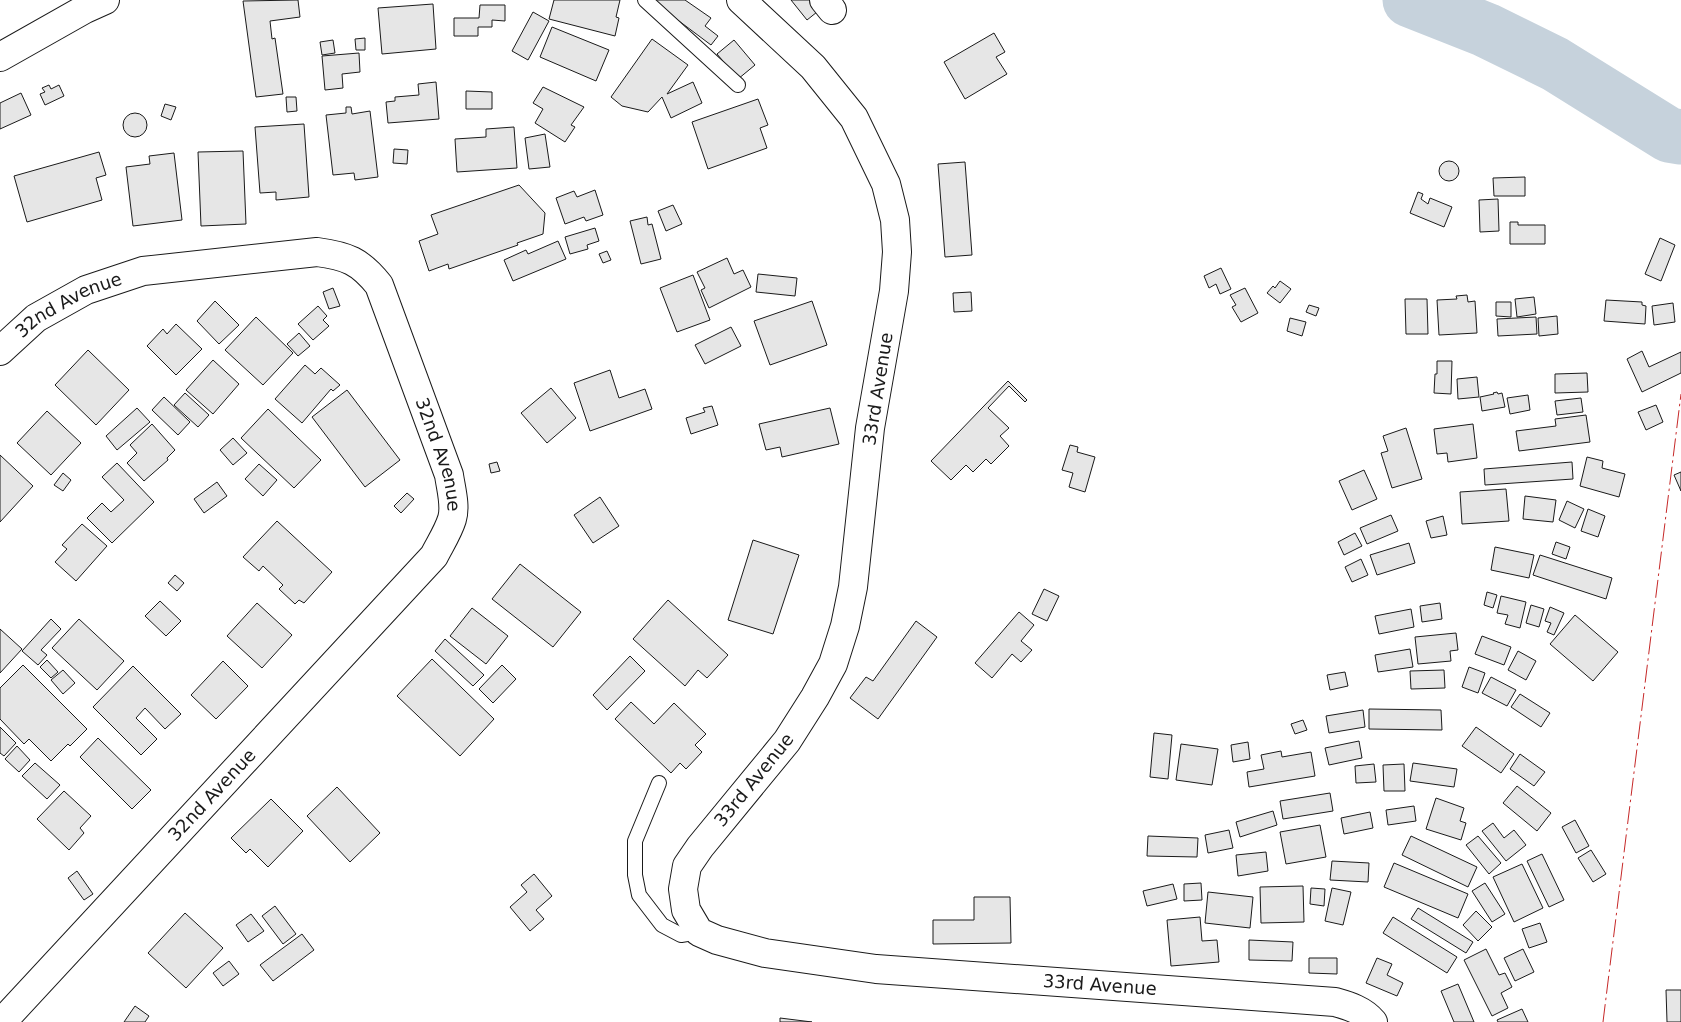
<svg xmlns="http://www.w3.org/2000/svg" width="1681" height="1022" font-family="'DejaVu Sans',sans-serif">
	<rect width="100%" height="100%" fill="#fff"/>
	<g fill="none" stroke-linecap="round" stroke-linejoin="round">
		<polyline stroke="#c6d2dc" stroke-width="55" points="1410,0 1486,30 1555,64 1669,135 1681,137"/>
	</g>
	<g fill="#e6e6e6" stroke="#1a1a1a">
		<polygon points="298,0 300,17 270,21 272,39 275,38 283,94 256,97 243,1"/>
		<polygon points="554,0 620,0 616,17 619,18 615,36 549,19"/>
		<polygon points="651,0 685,0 711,18 705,26 718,36 711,45"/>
		<polygon points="791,0 815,0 822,8 807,20"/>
		<polygon points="433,4 436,49 382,54 378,8"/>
		<polygon points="480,5 505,5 505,21 492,20 492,27 478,27 478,36 454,36 454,18 479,18"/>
		<polygon points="533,12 549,21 528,60 512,51"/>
		<polygon points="552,27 609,50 596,81 540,57"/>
		<polygon points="994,33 1005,52 996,57 1007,74 965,99 944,62"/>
		<polygon points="365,38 365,50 356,50 355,39"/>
		<polygon points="652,39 688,65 667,94 693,82 702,103 671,118 662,97 648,112 622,106 611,97"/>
		<polygon points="333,40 335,53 322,55 320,42"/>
		<polygon points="734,40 755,65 738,79 717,54"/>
		<polygon points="359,53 360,72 342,74 343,88 325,90 322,56"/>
		<polygon points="436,82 439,119 388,123 386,102 395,101 395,97 419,95 418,84"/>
		<polygon points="49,85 51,89 59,85 64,96 45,105 40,94 45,92 42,88"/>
		<polygon points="543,87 584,107 571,125 575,127 565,142 535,123 543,109 533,103"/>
		<polygon points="466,91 492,92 492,109 466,109"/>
		<polygon points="21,93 31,115 0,129 0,103"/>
		<polygon points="286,97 296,97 297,111 287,112"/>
		<polygon points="758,99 768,125 760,128 767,148 708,169 692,122"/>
		<polygon points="165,104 176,107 171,120 161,116"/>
		<polygon points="346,107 351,107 352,114 370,111 378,177 355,180 354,173 333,175 326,115 346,113"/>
		<circle cx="135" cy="125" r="12"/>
		<polygon points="304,124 309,197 276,200 276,192 260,193 255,127"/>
		<polygon points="514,127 517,168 457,172 455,139 486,137 486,129"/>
		<polygon points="545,134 550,167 529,169 525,138"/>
		<polygon points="394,149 408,150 407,164 393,163"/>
		<polygon points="243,151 246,224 201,226 198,152"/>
		<polygon points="99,152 106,175 96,178 102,200 27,222 14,176"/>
		<polygon points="174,153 182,220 133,226 126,167 150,164 149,156"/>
		<circle cx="1449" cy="171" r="10"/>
		<polygon points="965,162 972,255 945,257 938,164"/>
		<polygon points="1525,177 1525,196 1494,196 1493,178"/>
		<polygon points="519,185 545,213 543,234 517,243 518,245 449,269 448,264 429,271 419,241 438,234 431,215"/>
		<polygon points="595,190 603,215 586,221 584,217 565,224 556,198 574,191 577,197"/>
		<polygon points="1418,192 1423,194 1421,199 1428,204 1430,198 1452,207 1444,227 1410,213"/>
		<polygon points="1498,199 1499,231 1480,232 1479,200"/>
		<polygon points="673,205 682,224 666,231 658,211"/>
		<polygon points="647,217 648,225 652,224 661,259 641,264 630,221"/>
		<polygon points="1510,222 1518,222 1518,225 1545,225 1545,244 1510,244"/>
		<polygon points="595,228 599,241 587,245 588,249 570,254 565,237"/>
		<polygon points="1660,238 1675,245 1661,281 1645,274"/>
		<polygon points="558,241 566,259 513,281 504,260 526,250 528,254"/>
		<polygon points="607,251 611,260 603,263 599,254"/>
		<polygon points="727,258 734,274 743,270 751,287 709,308 701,290 705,288 697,272"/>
		<polygon points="1221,268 1231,289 1220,294 1216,284 1209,288 1204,276"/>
		<polygon points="758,274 797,278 795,296 756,292"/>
		<polygon points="693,275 710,320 677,332 660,288"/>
		<polygon points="1280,281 1291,289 1280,303 1267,293 1273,286 1275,288"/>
		<polygon points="333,288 340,306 329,309 323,292"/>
		<polygon points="1245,288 1258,313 1241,322 1232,307 1236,305 1230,295"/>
		<polygon points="971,292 972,311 954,312 953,293"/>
		<polygon points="1467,295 1468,302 1475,301 1477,333 1439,335 1437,300 1457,299 1456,296"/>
		<polygon points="1534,297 1536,314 1517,317 1515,299"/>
		<polygon points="1405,299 1427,299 1428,334 1406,334"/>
		<polygon points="1606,300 1642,302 1642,305 1646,306 1645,324 1604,321"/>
		<polygon points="215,301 239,325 219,344 197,321"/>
		<polygon points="812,301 827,345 770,365 754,321"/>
		<polygon points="1496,302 1511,302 1511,317 1496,316"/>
		<polygon points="1673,303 1675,322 1654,325 1652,306"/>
		<polygon points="1309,305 1319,308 1316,316 1306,312"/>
		<polygon points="318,306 327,316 323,320 329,326 313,340 298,324"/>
		<polygon points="1557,316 1558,334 1539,336 1538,318"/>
		<polygon points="256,317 293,353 263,385 225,350"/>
		<polygon points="1536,317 1537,334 1498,336 1497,319"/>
		<polygon points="1290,318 1306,322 1302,336 1287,331"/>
		<polygon points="176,324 202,349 176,375 147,346 163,329 167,334"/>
		<polygon points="731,327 741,346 705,364 695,345"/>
		<polygon points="299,333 310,346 298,356 287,344"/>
		<polygon points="88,350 129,390 96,425 55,385"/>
		<polygon points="1642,351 1649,367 1681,352 1681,373 1642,392 1627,359"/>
		<polygon points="213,360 239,384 213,414 186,390"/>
		<polygon points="1437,361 1452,361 1451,394 1434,393 1435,374 1437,374"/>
		<polygon points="305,365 315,374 321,368 340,385 333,391 331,389 302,423 275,399"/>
		<polygon points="610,370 619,398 645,389 652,409 590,431 574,383"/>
		<polygon points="1587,373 1588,392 1555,393 1555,374"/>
		<polygon points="1477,377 1479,397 1458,399 1457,379"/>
		<polygon points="1008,381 1027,400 1025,402 1009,386 988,408 1009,428 1000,436 1009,446 991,464 986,459 973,472 966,465 951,480 931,461"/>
		<polygon points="551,388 576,418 547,443 521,413"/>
		<polygon points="347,390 400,460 365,487 312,417"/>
		<polygon points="1497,392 1498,394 1502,393 1505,407 1482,411 1480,397 1494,394 1493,393"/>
		<polygon points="185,393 209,415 198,427 174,405"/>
		<polygon points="1528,395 1530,410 1510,414 1507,398"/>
		<polygon points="164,397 190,422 178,435 152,410"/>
		<polygon points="1581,398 1583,412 1557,415 1555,401"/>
		<polygon points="1656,405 1663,422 1646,430 1638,412"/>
		<polygon points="712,406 718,425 691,434 686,418 705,412 703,408"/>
		<polygon points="137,408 150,422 117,450 106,436"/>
		<polygon points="830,408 839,444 782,457 780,447 766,450 759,424"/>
		<polygon points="268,409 321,460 294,488 241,438"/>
		<polygon points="47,411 81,443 51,475 17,443"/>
		<polygon points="1586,415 1590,442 1519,451 1516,431 1556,426 1555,419"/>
		<polygon points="152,424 175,450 167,458 168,460 144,481 127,463 137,453 130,445"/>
		<polygon points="1473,424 1477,458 1448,462 1447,453 1437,454 1434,429"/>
		<polygon points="1406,428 1422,479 1392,488 1381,453 1388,451 1383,436"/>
		<polygon points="233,438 247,453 233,465 220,450"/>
		<polygon points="1070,445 1078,447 1077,452 1095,457 1085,492 1069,487 1073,473 1062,470"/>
		<polygon points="0,455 33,486 0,522"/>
		<polygon points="1587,457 1603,461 1602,468 1625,474 1619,497 1580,486"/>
		<polygon points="497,462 500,471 491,473 489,464"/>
		<polygon points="1572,462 1573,479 1485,485 1484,469"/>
		<polygon points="117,463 154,502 112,543 87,518 102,503 111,512 124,500 102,477"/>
		<polygon points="259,464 277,480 263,496 245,479"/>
		<polygon points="1364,470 1377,499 1352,510 1339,481"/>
		<polygon points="1681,472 1681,491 1674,475"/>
		<polygon points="63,473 71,480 63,491 54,485"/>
		<polygon points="217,482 227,496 204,513 194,499"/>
		<polygon points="1506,489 1509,521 1462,524 1460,492"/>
		<polygon points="407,493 414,499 401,513 394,506"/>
		<polygon points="1525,496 1556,500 1553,522 1523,519"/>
		<polygon points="600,497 619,526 593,543 574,515"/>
		<polygon points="1567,501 1584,509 1575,528 1559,520"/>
		<polygon points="1588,509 1605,516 1598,537 1581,531"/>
		<polygon points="1391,515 1398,531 1367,544 1360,528"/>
		<polygon points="1443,516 1447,535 1431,538 1426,521"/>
		<polygon points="277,521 332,572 304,603 299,600 295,604 279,589 283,585 263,566 259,571 243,557"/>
		<polygon points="82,524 107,546 76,581 55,562 67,549 62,545"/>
		<polygon points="1355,533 1362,546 1344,555 1338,542"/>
		<polygon points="753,540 799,555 773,634 728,620"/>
		<polygon points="1556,542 1570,547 1566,559 1552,554"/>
		<polygon points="1409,543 1415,563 1377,575 1370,555"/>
		<polygon points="1495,547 1534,555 1529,578 1491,570"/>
		<polygon points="1540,555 1612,578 1606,599 1533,575"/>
		<polygon points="1361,559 1368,575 1352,582 1345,567"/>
		<polygon points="520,564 581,612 553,647 492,599"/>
		<polygon points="175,575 184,583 177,591 168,583"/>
		<polygon points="1044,589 1059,596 1047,621 1032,614"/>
		<polygon points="1487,592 1497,595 1493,608 1484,605"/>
		<polygon points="1501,596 1526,602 1520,628 1505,624 1508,615 1497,613"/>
		<polygon points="668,600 728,655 707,678 698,670 685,686 633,639"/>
		<polygon points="160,601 181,621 166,636 145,616"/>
		<polygon points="257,603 292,635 262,668 227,636"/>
		<polygon points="1440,603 1442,619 1422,622 1420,606"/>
		<polygon points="1531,605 1544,609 1539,627 1526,623"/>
		<polygon points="1550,607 1564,613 1554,635 1547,632 1551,623 1545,621"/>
		<polygon points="472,608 508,636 486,664 450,636"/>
		<polygon points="1411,609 1414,627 1379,634 1375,616"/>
		<polygon points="1019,612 1034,625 1021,641 1032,650 1021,662 1012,654 992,678 975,663"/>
		<polygon points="1575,615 1618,652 1593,681 1550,644"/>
		<polygon points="51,619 61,629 41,650 47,655 38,665 22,651"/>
		<polygon points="79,619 124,661 97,690 52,648"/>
		<polygon points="916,621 937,637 878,719 850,698 866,677 873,681"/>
		<polygon points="0,629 22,649 0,673"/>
		<polygon points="1456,633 1458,650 1450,651 1451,661 1418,664 1415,637"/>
		<polygon points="1482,636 1511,647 1504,665 1475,654"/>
		<polygon points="445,639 484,675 473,686 435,651"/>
		<polygon points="1410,649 1413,667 1378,672 1375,655"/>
		<polygon points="1518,651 1536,661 1526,680 1508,670"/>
		<polygon points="630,656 645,671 607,710 593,695"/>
		<polygon points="432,659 494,719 460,756 397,696"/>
		<polygon points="47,660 58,672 51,678 40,667"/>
		<polygon points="223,661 248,686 216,719 191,695"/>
		<polygon points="23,665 87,729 70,746 68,744 51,761 29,739 24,744 0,719 0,688"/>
		<polygon points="502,665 516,679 493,703 479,689"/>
		<polygon points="133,666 181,714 165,729 145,708 136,718 157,739 141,755 93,707"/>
		<polygon points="1469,667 1485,673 1478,693 1462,687"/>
		<polygon points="63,670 75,683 63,694 51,680"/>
		<polygon points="1444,670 1445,688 1411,689 1410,671"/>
		<polygon points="1345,672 1348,686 1330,690 1327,675"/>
		<polygon points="1491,677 1516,690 1507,706 1482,693"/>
		<polygon points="1520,694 1550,713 1541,727 1511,707"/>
		<polygon points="631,702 654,724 674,703 706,734 695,745 702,752 686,769 680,763 671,773 615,719"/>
		<polygon points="1369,709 1441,710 1442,730 1369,729"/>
		<polygon points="1363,710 1365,727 1329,733 1326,716"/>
		<polygon points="1303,720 1307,730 1295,734 1291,724"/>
		<polygon points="0,727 16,743 4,756 0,753"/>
		<polygon points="1476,727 1514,754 1501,773 1462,746"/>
		<polygon points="1154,733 1172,735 1168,779 1150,777"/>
		<polygon points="98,738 151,790 132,809 80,757"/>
		<polygon points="1359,741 1362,758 1329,765 1325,748"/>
		<polygon points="1248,742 1250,759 1233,762 1231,745"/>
		<polygon points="1181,744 1218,749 1212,785 1176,780"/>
		<polygon points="17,746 30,760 19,772 5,759"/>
		<polygon points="1281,751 1282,757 1311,752 1315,776 1249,787 1247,772 1264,769 1261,755"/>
		<polygon points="1520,754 1545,772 1534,786 1510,769"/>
		<polygon points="35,763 60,785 47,799 22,776"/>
		<polygon points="1413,763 1457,769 1454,787 1410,781"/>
		<polygon points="1374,764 1376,782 1356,783 1355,766"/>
		<polygon points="1404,764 1405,791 1384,791 1383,765"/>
		<polygon points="1517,786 1551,813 1537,831 1503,803"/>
		<polygon points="337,787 380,833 350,862 307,816"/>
		<polygon points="64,791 91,816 80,828 84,833 69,850 37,819"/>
		<polygon points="1330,793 1333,811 1283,819 1280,801"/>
		<polygon points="1436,798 1464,808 1460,821 1466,823 1461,840 1426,829"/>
		<polygon points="271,799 303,831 268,867 250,849 246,853 231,838"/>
		<polygon points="1414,806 1416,821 1388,825 1386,810"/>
		<polygon points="1273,811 1277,825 1240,837 1236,822"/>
		<polygon points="1370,812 1373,828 1344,834 1341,818"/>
		<polygon points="1575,820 1589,846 1576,853 1562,827"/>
		<polygon points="1493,823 1504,838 1514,830 1526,845 1506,861 1482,831"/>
		<polygon points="1320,825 1326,857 1286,864 1280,832"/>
		<polygon points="1229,830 1233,848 1208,853 1205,835"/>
		<polygon points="1148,836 1198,838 1197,857 1147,856"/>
		<polygon points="1411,836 1477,867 1468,887 1402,855"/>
		<polygon points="1478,836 1501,863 1489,874 1466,845"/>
		<polygon points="1591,850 1606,874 1593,882 1578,858"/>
		<polygon points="1266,852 1268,871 1238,876 1236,855"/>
		<polygon points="1542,854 1564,900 1549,907 1527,861"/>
		<polygon points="1332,861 1369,863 1368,882 1330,880"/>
		<polygon points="1394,863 1468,894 1458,918 1384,887"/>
		<polygon points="1522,864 1543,908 1514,922 1493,877"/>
		<polygon points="77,871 93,894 84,900 68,878"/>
		<polygon points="534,874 552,896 536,910 544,919 530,931 510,907 527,892 521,885"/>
		<polygon points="1201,883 1202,900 1184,901 1184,884"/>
		<polygon points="1485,883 1505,914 1492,922 1472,891"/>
		<polygon points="1173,884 1177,899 1147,906 1143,891"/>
		<polygon points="1303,886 1304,922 1261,923 1260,887"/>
		<polygon points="1311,888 1325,889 1324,906 1310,904"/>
		<polygon points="1332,888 1351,892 1343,925 1325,921"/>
		<polygon points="1208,892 1253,897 1250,928 1205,923"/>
		<polygon points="974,897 1010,897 1011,943 933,944 933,920 974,920"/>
		<polygon points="275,906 296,934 283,944 262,916"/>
		<polygon points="1418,908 1473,942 1466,953 1411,919"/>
		<polygon points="1476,911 1492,927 1478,941 1463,925"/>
		<polygon points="185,913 223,948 186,988 148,953"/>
		<polygon points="251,914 264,931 248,942 236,925"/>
		<polygon points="1200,917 1202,941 1217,940 1219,962 1171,966 1167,920"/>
		<polygon points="1393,917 1457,957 1447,973 1383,933"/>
		<polygon points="1540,923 1547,942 1529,948 1522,929"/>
		<polygon points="302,934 314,950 273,981 260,965"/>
		<polygon points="1249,940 1293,942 1292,961 1249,960"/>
		<polygon points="1486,949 1499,975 1505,973 1512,987 1501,993 1508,1008 1492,1016 1464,960"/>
		<polygon points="1523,949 1534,972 1515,981 1504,958"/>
		<polygon points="1309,958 1337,958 1337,974 1309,973"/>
		<polygon points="1377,958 1392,964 1387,975 1403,983 1397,996 1366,983"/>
		<polygon points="229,961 239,974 223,986 213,973"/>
		<polygon points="1458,984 1474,1022 1454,1022 1441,991"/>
		<polygon points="1666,990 1681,990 1681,1022 1667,1022"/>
		<polygon points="135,1006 149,1016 145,1022 124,1022"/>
		<polygon points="1522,1009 1528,1022 1498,1022 1497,1020"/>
		<polygon points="780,1018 812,1022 780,1022"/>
	</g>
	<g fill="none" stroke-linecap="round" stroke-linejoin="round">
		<defs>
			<g id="lane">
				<polyline points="645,0 738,85"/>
				<polyline points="659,783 635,841 635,875 639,895 662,925 681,935 699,932"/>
			</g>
			<g id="street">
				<path id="s1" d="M 741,0 L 813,67 L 854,118 L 886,184 L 895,220 L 897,252 L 894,291 L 870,428 L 853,587 L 845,626 L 833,664 L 815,697 L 787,741 L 700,847 L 687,866 L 683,889 L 686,910 L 699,932 L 717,940 L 765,953 L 876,969 L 1335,1002 C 1349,1006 1363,1010 1373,1022"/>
				<polyline points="824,0 832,10"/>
				<polyline points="0,57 85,9 105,0"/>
				<path id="s2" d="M 0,351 L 36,318 L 86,290 L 143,271 L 317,252 C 347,256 360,261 379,285 L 449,475 C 451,489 456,506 452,519 C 448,532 440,544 434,556 L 2,1022"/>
			</g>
		</defs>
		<use href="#lane" stroke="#1a1a1a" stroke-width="16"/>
		<use href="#street" stroke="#1a1a1a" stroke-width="30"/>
		<use href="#lane" stroke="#fff" stroke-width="14"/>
		<use href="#street" stroke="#fff" stroke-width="28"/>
		<polyline stroke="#c62828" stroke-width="1" stroke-dasharray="18 4 2.5 4" stroke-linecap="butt" points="1603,1022 1681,394"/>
	</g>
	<g text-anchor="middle" stroke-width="4" stroke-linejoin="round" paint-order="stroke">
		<g font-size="18" fill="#1a1a1a" stroke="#fff">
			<text dy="6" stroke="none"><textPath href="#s2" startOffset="84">32nd Avenue</textPath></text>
			<text transform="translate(878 389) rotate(-81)" y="6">33rd Avenue</text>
			<text dy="6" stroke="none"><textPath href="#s2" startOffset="594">32nd Avenue</textPath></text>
			<text transform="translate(754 780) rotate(-51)" y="6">33rd Avenue</text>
			<text transform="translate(212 795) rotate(-47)" y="6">32nd Avenue</text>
			<text dy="6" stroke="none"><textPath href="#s1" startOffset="1450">33rd Avenue</textPath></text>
		</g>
	</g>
</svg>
